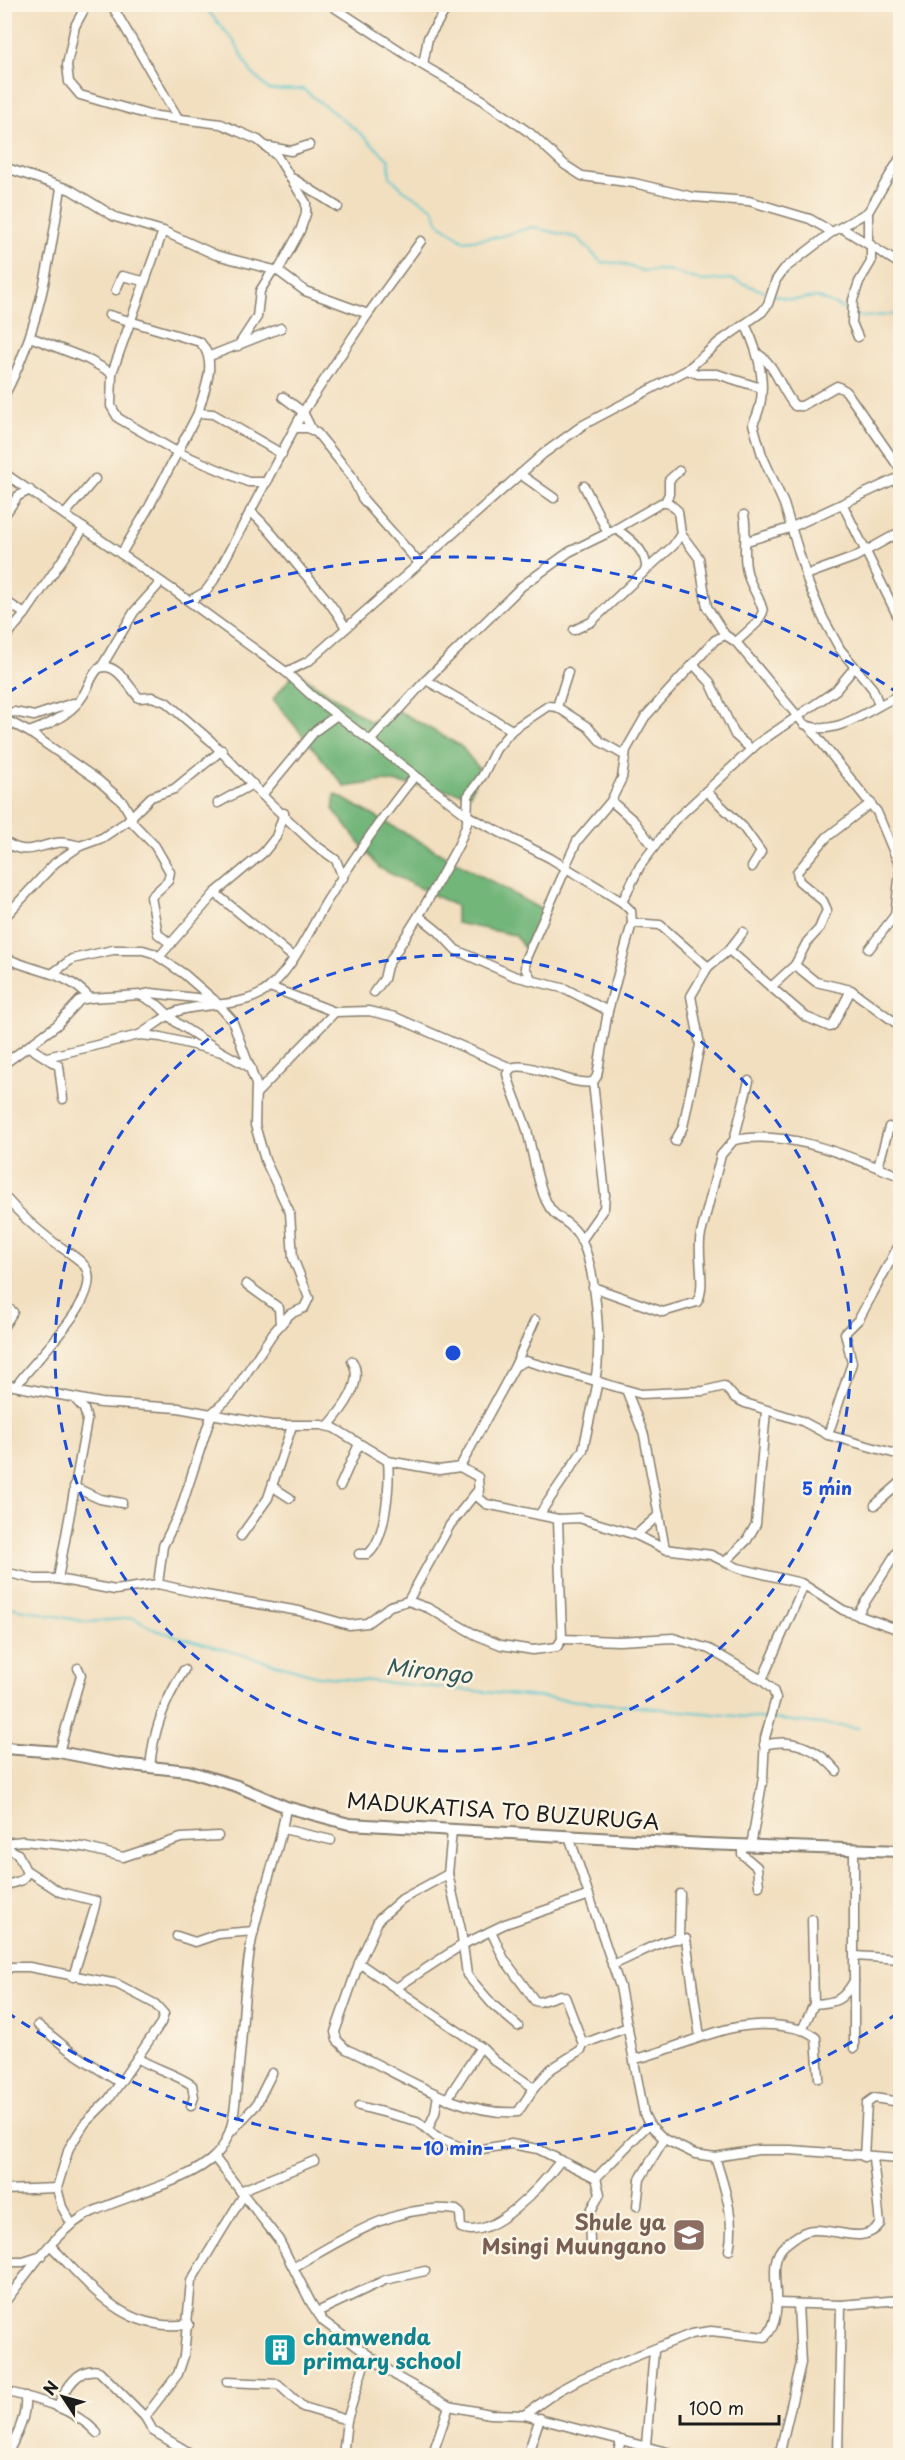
<svg xmlns="http://www.w3.org/2000/svg" width="905" height="2460" font-family="'Playpen Sans',sans-serif">
	<rect width="100%" height="100%" fill="#fcf5e5"/>
	<filter id="ink" filterUnits="userSpaceOnUse"><feTurbulence type="fractalNoise" baseFrequency=".0167" numOctaves="2"/><feDisplacementMap in="SourceGraphic" scale="12" xChannelSelector="R" yChannelSelector="G"/><feConvolveMatrix kernelMatrix="1 2 1 2 8 2 1 2 1" color-interpolation-filters="sRGB"/></filter>
	<filter id="wash" filterUnits="userSpaceOnUse"><feTurbulence type="fractalNoise" baseFrequency=".008" numOctaves="4" result="noise"/><feDisplacementMap in="SourceGraphic" scale="24" xChannelSelector="R" yChannelSelector="G"/><feGaussianBlur stdDeviation="1.35" result="paint"/><feColorMatrix in="noise" values="0 0 0 0 0 0 0 0 0 0 0 0 0 0 0 0 0 1.4 0 .05"/><feComposite in="paint" operator="in"/></filter>
	<g filter="url(#wash)">
		<rect width="100%" height="100%" fill="#f2dfc0"/>
		<g fill="#73b67a" stroke="#48694b" stroke-width="1.5">
			<polygon points="296,671 371,722 390,706 461,746 480,770 470,794 385,781 345,787 273,699"/>
			<polygon points="335,794 544,911 524,948 515,935 456,923 456,906 379,868 333,809"/>
		</g>
		<g fill="none" stroke-linecap="round" stroke-linejoin="round">
			<g stroke="#57c5cc" stroke-width="2">
				<polyline points="202,4 234,41 251,72 269,90 303,89 360,133 389,160 390,177 404,190 433,208 439,223 464,241 498,237 532,227 578,238 601,262 619,263 643,271 667,270 702,281 731,279 768,293"/>
				<polyline points="773,295 792,300 817,297 851,312"/>
				<polyline points="856,314 862,317 900,314"/>
				<polyline points="4,1606 87,1622 133,1618 155,1630 318,1676 767,1719"/>
				<polyline points="773,1719 859,1728"/>
			</g>
		</g>
	</g>
	<g filter="url(#ink)">
		<g fill="none" stroke-linecap="round" stroke-linejoin="round">
			<defs>
				<g id="minor">
					<polyline points="87,4 75,26 67,65 69,82 80,95 149,115 221,124 258,140 277,156 306,203 306,214 300,231 278,271"/>
					<polyline points="111,4 178,118"/>
					<polyline points="329,4 419,63 481,99 530,133 565,165 582,176 634,183 693,197 749,201 810,219 832,232"/>
					<polyline points="423,65 428,38 449,4"/>
					<polyline points="270,147 291,151 309,145"/>
					<polyline points="4,167 71,190 115,217 163,231 216,255 278,271 305,291 368,314"/>
					<polyline points="294,179 338,207"/>
					<polyline points="868,212 868,243"/>
					<polyline points="842,228 900,264"/>
					<polyline points="163,231 112,373 111,406 118,418 177,452 248,482 267,482"/>
					<polyline points="116,290 122,276 143,281"/>
					<path d="M 109,315 L 200,342 C 219,362 204,389 198,413"/>
					<path d="M 745,324 C 760,354 770,393 753,424 L 762,455 L 784,504 L 809,585 L 823,618 L 840,649 L 873,689 L 879,705"/>
					<polyline points="30,337 87,359 112,373"/>
					<polyline points="858,337 852,323 853,300 859,282 871,262 871,245"/>
					<polyline points="238,346 257,317 260,291 273,270"/>
					<path d="M 758,354 C 776,365 781,391 795,406 L 802,406 L 837,386 L 846,391 L 900,469"/>
					<polyline points="210,356 281,328"/>
					<polyline points="687,370 698,374 717,374 761,388"/>
					<path d="M 4,396 C 39,331 50,260 61,188"/>
					<polyline points="283,397 303,412 312,430"/>
					<polyline points="295,428 308,428 317,433 351,475 362,498 419,563"/>
					<path d="M 4,473 L 179,594 L 286,672 L 312,696 L 468,816 L 550,858 L 622,902 L 631,911 L 632,923 L 608,1011 L 597,1076 L 593,1082 C 568,1086 530,1060 511,1068 L 507,1074 C 512,1093 521,1111 527,1130 C 533,1154 536,1178 546,1201 C 554,1219 567,1219 577,1233 C 596,1260 603,1348 595,1380"/>
					<polyline points="520,474 554,498"/>
					<polyline points="584,486 608,533"/>
					<polyline points="665,502 669,494 669,480 679,471"/>
					<polyline points="843,505 900,621"/>
					<path d="M 250,511 C 271,529 285,551 303,572 C 319,590 334,606 346,628"/>
					<polyline points="65,514 95,479"/>
					<polyline points="4,516 18,496 30,490"/>
					<polyline points="747,541 790,528 900,477"/>
					<polyline points="121,554 149,507 198,413 213,414 282,454"/>
					<polyline points="646,570 673,546 681,534"/>
					<polyline points="806,575 855,557 900,532"/>
					<polyline points="4,600 25,614"/>
					<polyline points="189,601 205,592 214,580 303,412 368,314 421,241"/>
					<path d="M 574,630 L 591,622 L 646,570 C 648,552 630,538 616,529"/>
					<polyline points="4,639 25,614 84,528"/>
					<path d="M 736,642 L 757,623 L 763,612 C 761,598 750,587 747,572 C 742,553 748,535 744,515"/>
					<polyline points="693,664 710,682 735,735 751,749"/>
					<polyline points="102,666 134,612 161,582"/>
					<polyline points="286,672 309,661 543,454 583,425 687,370 719,342 762,312 768,304 776,280 784,269 832,232 868,212 900,158"/>
					<polyline points="426,680 512,730"/>
					<polyline points="557,707 568,672"/>
					<polyline points="4,714 14,712 34,716 73,703"/>
					<polyline points="4,719 29,732 98,780 123,802 132,818"/>
					<polyline points="810,728 877,812 900,867"/>
					<path d="M 29,732 C 49,725 73,713 84,694 C 89,686 91,676 98,669 C 115,659 130,688 139,698 L 152,697 L 166,702 L 211,741 L 269,802 L 314,844 L 336,860 L 343,878"/>
					<polyline points="370,741 426,680 522,586 569,552 616,529 661,503 669,503 678,511 681,534 699,558 707,607 725,635"/>
					<polyline points="706,791 743,827 761,852 752,867"/>
					<polyline points="262,795 315,731 337,715"/>
					<polyline points="611,801 634,821 653,846"/>
					<polyline points="218,803 253,784"/>
					<polyline points="129,819 155,846 170,872 168,881 151,897 158,934 171,944"/>
					<path d="M 4,841 C 24,856 34,847 56,843 C 64,841 72,844 80,846"/>
					<path d="M 565,867 L 577,841 L 611,801 L 622,778 L 626,750 L 645,717 L 715,640 L 725,635 L 736,642 L 804,724 C 835,740 873,706 900,695"/>
					<polyline points="215,893 293,957"/>
					<polyline points="622,902 640,866 674,821 757,744 836,690 854,668"/>
					<polyline points="419,916 439,932 456,950 514,976 566,989 608,1011"/>
					<polyline points="4,918 55,863 80,846 102,838 126,822 151,797 174,789 222,750"/>
					<polyline points="632,923 660,925 708,967 691,996 700,1045 683,1127 675,1141"/>
					<polyline points="869,949 895,915 900,871"/>
					<polyline points="729,950 771,987 795,965 807,942 819,929 827,910 823,901 799,881 797,872 827,837 871,803"/>
					<path d="M 4,957 C 36,973 64,970 90,998"/>
					<polyline points="159,957 215,893 264,852 276,837 284,813"/>
					<polyline points="795,965 816,982 851,990 900,1026"/>
					<polyline points="708,967 729,950 743,932"/>
					<polyline points="53,973 72,959 113,950 143,950 153,953 184,974 214,1000 232,1020 256,1084 255,1125 265,1160 290,1213 293,1258 309,1298 304,1308 290,1314 273,1333 232,1395 212,1413 180,1511 163,1546 158,1584"/>
					<polyline points="532,980 525,968 526,958 566,868"/>
					<polyline points="270,987 335,1012 369,1011 395,1017 511,1068"/>
					<polyline points="771,987 806,1017 830,1027 833,1025 851,990"/>
					<polyline points="374,992 384,979 387,966 424,907 459,844 467,823 468,796 483,775 496,749 512,730 548,706 557,707 588,727 601,742 624,755"/>
					<polyline points="141,995 151,993 214,1000"/>
					<path d="M 139,1035 C 151,1028 164,1016 178,1011 C 205,1002 236,1008 262,993 C 292,974 311,925 330,896 C 356,855 384,814 414,777"/>
					<polyline points="29,1047 59,1066 63,1099"/>
					<polyline points="47,1057 139,1035 161,1037 222,1052 251,1068"/>
					<polyline points="4,1064 57,1025 80,1000 90,998 140,995 158,1005 177,1023 222,1052"/>
					<polyline points="256,1094 335,1012"/>
					<polyline points="734,1140 749,1081"/>
					<polyline points="878,1167 889,1127"/>
					<path d="M 4,1196 C 18,1212 35,1228 52,1241 C 61,1248 73,1254 82,1263 C 112,1291 32,1361 17,1385"/>
					<polyline points="581,1241 604,1208 605,1195 593,1082"/>
					<polyline points="246,1284 279,1308 280,1325"/>
					<path d="M 593,1287 L 663,1312 L 697,1302 C 707,1287 696,1253 701,1234 L 721,1155 L 734,1140 C 790,1129 849,1157 900,1176"/>
					<polyline points="4,1305 13,1312 4,1326"/>
					<polyline points="515,1366 535,1320"/>
					<polyline points="4,1384 101,1403 178,1408 272,1425 321,1425 334,1428 388,1461 439,1470 460,1467 515,1366 526,1361 641,1394 704,1391 724,1386 735,1398 745,1403 802,1421 828,1435 900,1455"/>
					<polyline points="627,1392 644,1435 665,1549"/>
					<path d="M 328,1426 C 342,1410 365,1382 352,1361"/>
					<polyline points="828,1435 852,1363 845,1333 859,1319 900,1243"/>
					<polyline points="460,1467 478,1477 479,1498 486,1504 558,1519 579,1518 636,1535 665,1549 711,1555 738,1568 801,1583 843,1610 900,1630"/>
					<polyline points="340,1486 359,1444"/>
					<polyline points="74,1487 100,1499 122,1503"/>
					<polyline points="273,1487 290,1498"/>
					<polyline points="875,1505 900,1483"/>
					<polyline points="539,1515 583,1450 598,1381"/>
					<polyline points="636,1535 659,1515"/>
					<polyline points="241,1536 268,1498 292,1426"/>
					<path d="M 359,1554 L 368,1554 C 386,1540 390,1483 388,1461"/>
					<polyline points="725,1562 747,1540 756,1524 766,1411"/>
					<polyline points="4,1572 35,1579 58,1579 115,1590 158,1584 206,1595 299,1611 349,1625 367,1623 390,1606 408,1601 428,1608 476,1635 501,1645 533,1650 557,1647 562,1639 558,1519"/>
					<polyline points="58,1579 87,1420 84,1409 76,1400"/>
					<polyline points="408,1601 450,1525 479,1489"/>
					<polyline points="857,1615 900,1547"/>
					<polyline points="562,1639 619,1641 673,1638 709,1649 762,1680 773,1690 776,1698 765,1738 763,1778 751,1846"/>
					<polyline points="762,1680 804,1585"/>
					<path d="M 764,1745 C 793,1737 818,1749 837,1771"/>
					<polyline points="59,1752 81,1675 78,1668"/>
					<path d="M 150,1768 C 153,1731 164,1702 184,1670"/>
					<polyline points="283,1829 331,1840"/>
					<path d="M 452,1831 L 448,1874 L 402,1899 L 379,1919 L 359,1963 L 335,2032 L 337,2040 L 346,2049 C 398,2072 460,2117 518,2112 L 534,2088"/>
					<polyline points="569,1836 620,1987 644,2114 649,2124 664,2139 695,2154 715,2157 758,2150 791,2150 900,2158"/>
					<polyline points="4,1843 23,1841 83,1847 123,1857 181,1838 218,1836"/>
					<polyline points="742,1845 742,1854 757,1867 759,1886"/>
					<polyline points="4,1846 18,1854 27,1873 22,1880 4,1886"/>
					<path d="M 26,1870 L 60,1892 L 96,1901 C 97,1905 76,1965 73,1977"/>
					<polyline points="448,1874 461,1930 467,1975 493,2005 518,2026"/>
					<polyline points="177,1936 195,1942 218,1934 254,1931"/>
					<polyline points="679,1939 680,1894"/>
					<polyline points="855,1956 900,1959"/>
					<polyline points="359,1963 481,2047 495,2061 534,2088 551,2069 581,2050 583,2044 565,1997 560,1995 539,2002 535,2001 504,1959 491,1931"/>
					<path d="M 612,1965 C 632,1958 666,1935 686,1939 L 700,2037"/>
					<polyline points="4,1972 11,1967 29,1967 117,1984 155,2004 164,2014 161,2023 109,2099 85,2123 69,2148 57,2188 62,2207 72,2225"/>
					<polyline points="396,1988 462,1945 505,1924 587,1896"/>
					<path d="M 814,2004 C 836,2003 843,2000 854,1981"/>
					<polyline points="38,2025 69,2050 120,2083"/>
					<polyline points="802,2030 814,2004 812,1919"/>
					<polyline points="583,2044 628,2027"/>
					<polyline points="854,2048 854,1849"/>
					<path d="M 137,2058 C 155,2069 174,2073 192,2085 L 194,2097 L 191,2106"/>
					<path d="M 635,2059 C 687,2047 726,2018 782,2026 C 794,2028 807,2029 816,2038 L 819,2078"/>
					<polyline points="447,2099 481,2047"/>
					<polyline points="359,2106 417,2121 436,2137 463,2148 476,2150 511,2144 538,2149 596,2178 649,2124"/>
					<polyline points="428,2129 435,2113 438,2095"/>
					<polyline points="228,2135 256,2105 272,2073"/>
					<path d="M 214,2157 L 279,2240 L 311,2303 L 323,2321 L 399,2378 L 449,2406 L 490,2414 L 524,2415 L 558,2391 L 582,2378 L 691,2334 L 711,2331 L 765,2337 C 791,2312 761,2265 785,2245 C 792,2239 804,2230 814,2230 C 835,2228 864,2246 880,2224 L 873,2158"/>
					<path d="M 715,2157 C 724,2186 736,2219 729,2250"/>
					<polyline points="864,2157 867,2103 874,2098 900,2102"/>
					<polyline points="4,2190 57,2188"/>
					<polyline points="240,2191 314,2161"/>
					<polyline points="637,2206 640,2179 664,2139"/>
					<polyline points="590,2243 589,2214 600,2194 596,2178"/>
					<path d="M 50,2245 C 91,2286 124,2334 189,2324"/>
					<polyline points="4,2262 23,2262 42,2256"/>
					<path d="M 294,2267 C 342,2240 398,2201 456,2210 L 460,2213 L 461,2228 C 493,2241 543,2184 561,2160"/>
					<path d="M 4,2303 C 30,2271 54,2230 92,2212 C 125,2196 190,2181 215,2156 C 236,2136 235,2100 238,2074 C 244,2028 243,1980 253,1934 C 262,1891 280,1851 286,1807"/>
					<polyline points="778,2303 841,2305 900,2300"/>
					<polyline points="317,2312 385,2280 425,2271"/>
					<polyline points="227,2382 278,2384 303,2407 347,2420"/>
					<path d="M 4,2391 C 37,2399 74,2408 97,2433"/>
					<path d="M 57,2407 C 65,2391 77,2366 99,2371 L 145,2417 L 153,2431 L 195,2456"/>
					<polyline points="524,2415 682,2456"/>
					<polyline points="145,2417 178,2374 184,2356 191,2281 243,2196"/>
					<polyline points="646,2445 654,2351"/>
					<path d="M 6,2456 C 16,2437 27,2418 25,2396"/>
					<polyline points="343,2456 347,2420 367,2355"/>
					<polyline points="432,2456 449,2406"/>
					<polyline points="527,2456 540,2418"/>
					<polyline points="617,2456 621,2440"/>
					<polyline points="779,2456 801,2363 798,2304"/>
					<polyline points="838,2456 841,2305"/>
				</g>
				<polyline id="major" points="4,1748 59,1752 121,1764 188,1771 237,1786 286,1807 349,1824 705,1844 900,1851"/>
			</defs>
			<use href="#minor" stroke="#877e6e" stroke-width="11"/>
			<use href="#major" stroke="#877e6e" stroke-width="14"/>
			<use href="#minor" stroke="#fff" stroke-width="8"/>
			<use href="#major" stroke="#fff" stroke-width="10"/>
		</g>
	</g>
	<g fill="none" stroke="#1d4ed8" stroke-width="3" stroke-dasharray="10 8">
		<circle cx="453" cy="1353" r="398"/>
		<path d="M898 2013A796 796 0 0 1 8 2013M8 693A796 796 0 0 1 898 693"/>
	</g>
	<defs>
		<symbol id="school-square" viewBox="-11 -11 22 22"><rect x="-9" y="-9" width="18" height="18" rx="4" fill="#8d6e63" stroke="#fcf5e5"/><path d="M0-5L7-2L0 1L-7-2ZM-4 1L0 2.5L4 1V4Q0 6-4 4Z" fill="#fff"/></symbol>
		<symbol id="building-square" viewBox="-11 -11 22 22"><rect x="-9" y="-9" width="18" height="18" rx="4" fill="#0f9aa8" stroke="#fcf5e5"/><path d="M-4-6H4V6H1V3H-1V6H-4ZM-2.5-4.3h1.7v1.8h-1.7ZM.8-4.3h1.7v1.8H.8ZM-2.5-1h1.7V.8h-1.7ZM.8-1h1.7V.8H.8Z" fill="#fff"/></symbol>
	</defs>
	<g fill-rule="evenodd">
		<use href="#school-square" x="670" y="2216" width="38" height="38"/>
		<use href="#building-square" x="261" y="2331" width="38" height="38"/>
	</g>
	<g text-anchor="middle" stroke-width="5" stroke-linejoin="round" paint-order="stroke">
		<g font-size="21" fill="#1c1c1c" stroke="#fcf5e5">
			<text transform="translate(503 1812) rotate(4)" y="7">MADUKATISA TO BUZURUGA</text>
		</g>
		<g font-size="21" font-weight="bold" fill="#785e54" stroke="#fcf5e5" text-anchor="end">
			<text x="666" y="2230">Shule ya<tspan x="666" dy="24">Msingi Muungano</tspan></text>
		</g>
		<g font-size="21" font-weight="bold" fill="#0d838f" stroke="#fcf5e5" text-anchor="start">
			<text x="303" y="2345">chamwenda<tspan x="303" dy="24">primary school</tspan></text>
		</g>
		<g font-size="22" font-style="italic" fill="#31575a" stroke="#fcf5e5">
			<text transform="translate(429 1671) rotate(6)" y="8">Mirongo</text>
		</g>
	</g>
	<circle cx="453" cy="1353" r="9" fill="#1d4ed8" stroke="#fcf5e5" stroke-width="3"/>
	<g font-size="18" text-anchor="middle" font-weight="bold" fill="#1d4ed8" stroke="#fcf5e5" stroke-width="5" stroke-linejoin="round" paint-order="stroke">
		<text x="827" y="1495">5 min</text>
		<text x="453" y="2155">10 min</text>
	</g>
	<rect width="905" height="2460" fill="none" stroke="#fcf5e5" stroke-width="24"/>
	<g transform="translate(63 2397) rotate(306)" stroke="#fcf5e5" stroke-width="4.5" paint-order="stroke">
	<path d="M0-4.5L10 22L0 15L-10 22Z" fill="#1c1c1c"/>
	<text y="-9" font-size="16" font-weight="bold" text-anchor="middle" fill="#1c1c1c">N</text>
	</g>
	<path d="M680 2415v9h99v-9" fill="none" stroke="#1c1c1c" stroke-width="3"/>
	<text x="689" y="2415" font-size="18" fill="#1c1c1c" stroke="#fcf5e5" stroke-width="4.5" paint-order="stroke">100 m</text>
</svg>
